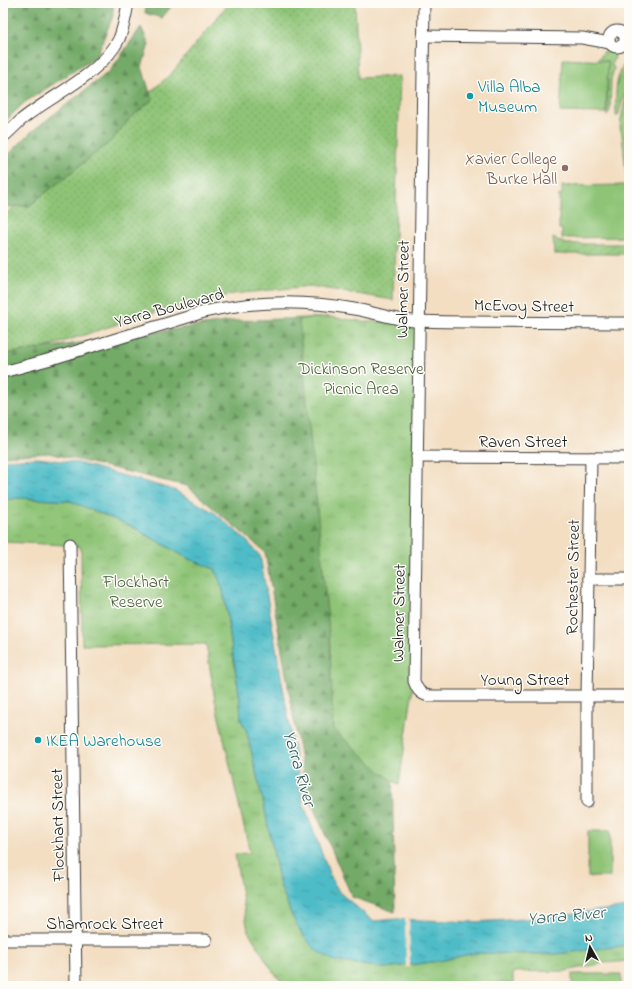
<svg xmlns="http://www.w3.org/2000/svg" width="632" height="989" font-family="'Indie Flower',sans-serif">
	<defs>
		<pattern id="grass-dots" width="8" height="8" patternUnits="userSpaceOnUse"><rect width="8" height="8" fill="#8fc477"/><path d="M2 2h.1M6 6h.1" fill="none" stroke="#7ba866" stroke-width="1.8" stroke-linecap="round"/></pattern>
		<pattern id="forest-firs" width="22" height="20" patternUnits="userSpaceOnUse"><rect width="22" height="20" fill="#73aa68"/><path d="M5 1l3.5 6h-7zM16 11l3.5 6h-7z" fill="#5e8a55"/></pattern>
		<pattern id="park-tufts" width="24" height="20" patternUnits="userSpaceOnUse"><rect width="24" height="20" fill="#8fc477"/><path d="M3 7l-1-3M5 7V3M7 7l1-3M15 17l-1-3M17 17v-4M19 17l1-3" fill="none" stroke="#7ba866"/></pattern>
		<pattern id="garden-furrows" width="10" height="10" patternUnits="userSpaceOnUse"><rect width="10" height="10" fill="#8fc477"/><path d="M-1 1l2-2M0 10L10 0M9 11l2-2" fill="none" stroke="#7ba866"/></pattern>
		<pattern id="water-ripples" width="26" height="14" patternUnits="userSpaceOnUse"><rect width="26" height="14" fill="#4ebcc7"/><path d="M2 4q2-2 4 0t4 0M15 11q2-2 4 0t4 0" fill="none" stroke="#4098a1"/></pattern>
	</defs>
	<rect width="100%" height="100%" fill="#fdfcf7"/>
	<filter id="ink" filterUnits="userSpaceOnUse"><feTurbulence type="fractalNoise" baseFrequency=".025" numOctaves="2"/><feDisplacementMap in="SourceGraphic" scale="8" xChannelSelector="R" yChannelSelector="G"/><feConvolveMatrix kernelMatrix="1 2 1 2 8 2 1 2 1" color-interpolation-filters="sRGB"/></filter>
	<filter id="wash" filterUnits="userSpaceOnUse"><feTurbulence type="fractalNoise" baseFrequency=".012" numOctaves="4" result="noise"/><feDisplacementMap in="SourceGraphic" scale="16" xChannelSelector="R" yChannelSelector="G"/><feGaussianBlur stdDeviation="0.9" result="paint"/><feColorMatrix in="noise" values="0 0 0 0 0 0 0 0 0 0 0 0 0 0 0 0 0 1.4 0 .05"/><feComposite in="paint" operator="in"/></filter>
	<g filter="url(#wash)">
		<rect width="100%" height="100%" fill="#f3dec2"/>
		<g fill="url(#grass-dots)" stroke="#56704a">
			<polygon points="229,3 355,3 358,78 400,76 393,300 310,286 233,294 145,315 38,350 3,360 3,216 41,186 171,74"/>
			<polygon points="605,50 614,51 615,59 613,59 612,65 614,68 611,80 610,110 607,116 608,61 597,60"/>
		</g>
		<g fill="url(#forest-firs)" stroke="#486342">
			<polygon points="11,3 113,3 113,16 96,57 25,102 3,123 3,11"/>
			<polygon points="146,3 174,3 162,18 145,13"/>
			<polygon points="141,27 149,44 142,67 152,100 131,117 111,141 29,206 3,207 3,160 31,132 110,71"/>
			<polygon points="330,317 392,767 395,912 352,897 306,790 265,552 187,486 49,453 3,456 3,354 232,321"/>
		</g>
		<g fill="url(#park-tufts)" stroke="#56704a">
			<polygon points="330,317 367,322 405,320 419,321 414,681 399,785 381,772 333,729 330,643 299,319"/>
			<polygon points="19,498 70,501 131,526 189,559 215,569 223,590 240,700 241,720 246,729 264,805 280,885 292,916 304,937 335,961 384,968 440,961 474,953 556,954 629,945 629,961 604,963 566,971 513,972 513,986 509,986 509,983 422,984 418,986 288,986 279,979 272,970 248,931 235,854 250,853 215,700 206,644 82,645 81,547 66,545 3,542 3,500"/>
		</g>
		<g fill="url(#garden-furrows)" stroke="#56704a">
			<path d="M 629,65 L 629,78 L 618,116 L 616,116 C 616,99 614,80 623,66 Z"/>
			<polygon points="629,87 629,184 626,173 622,134 620,128 622,113"/>
			<polygon points="553,238 566,244 625,244 629,243 629,254 554,254"/>
		</g>
		<g fill="#8fc477" stroke="#56704a">
			<polygon points="563,59 608,61 606,113 560,112"/>
			<polygon points="627,185 627,194 629,194 629,228 627,228 627,237 562,238 562,229 559,229 559,195 562,195 562,186"/>
			<rect x="588" y="831" width="22" height="46"/>
			<rect x="572" y="974" width="49" height="12"/>
		</g>
		<polygon fill="url(#water-ripples)" stroke="#356c72" points="38,458 78,463 174,490 215,513 246,540 260,556 303,802 329,873 339,892 373,921 397,919 474,922 525,919 629,907 629,945 556,954 474,953 440,961 384,968 335,961 318,952 304,937 292,916 280,885 264,805 246,729 241,720 240,700 223,590 215,569 189,559 131,526 70,501 19,498 3,500 3,460"/>
		<polygon fill="#f3dec2" points="405,917 409,917 410,967 406,967"/>
	</g>
	<g filter="url(#ink)">
		<g fill="none" stroke-linecap="round" stroke-linejoin="round">
			<defs>
				<g id="minor">
					<path d="M 424,3 L 414,681 C 417,689 420,695 430,696 L 629,696"/>
					<circle cx="617" cy="39" r="8"/>
					<polyline points="423,36 582,38 610,43"/>
					<path d="M 3,137 C 9,132 15,126 21,120 C 50,96 102,74 119,39 C 124,27 126,15 128,3"/>
					<path d="M 3,372 L 51,359 L 204,312 C 252,301 305,300 354,309 C 374,312 394,320 414,321 C 485,323 557,322 629,323"/>
					<polyline points="417,457 629,458"/>
					<polyline points="70,544 76,986"/>
					<polyline points="589,579 629,579"/>
					<polyline points="587,802 587,696 591,458"/>
					<polyline points="3,940 206,940"/>
				</g>
			</defs>
			<use href="#minor" stroke="#3c3935" stroke-width="13"/>
			<use href="#minor" stroke="#fff" stroke-width="11"/>
		</g>
	</g>
	<g fill="#0f9aa8" stroke="#fdfcf7" stroke-width="1.5">
		<circle cx="470" cy="96" r="4"/>
		<circle cx="38" cy="740" r="4"/>
	</g>
	<circle fill="#8d6e63" stroke="#fdfcf7" stroke-width="1.5" cx="565" cy="168" r="4"/>
	<g text-anchor="middle" stroke-width="3" stroke-linejoin="round" paint-order="stroke">
		<g font-size="17" fill="#0d838f" stroke="#fdfcf7" text-anchor="start">
			<text x="478" y="92">Villa Alba<tspan x="478" dy="20">Museum</tspan></text>
			<text x="46" y="746">IKEA Warehouse</text>
		</g>
		<g font-size="17" fill="#785e54" stroke="#fdfcf7" text-anchor="end">
			<text x="557" y="164">Xavier College<tspan x="557" dy="20">Burke Hall</tspan></text>
		</g>
		<g font-size="17" fill="#1c1c1c" stroke="#fdfcf7">
			<text transform="translate(402 289) rotate(-89)" y="6">Walmer Street</text>
			<text transform="translate(524 305) rotate(1)" y="6">McEvoy Street</text>
			<text transform="translate(169 307) rotate(-15)" y="6">Yarra Boulevard</text>
			<text x="523" y="447">Raven Street</text>
			<text transform="translate(572 577) rotate(-89)" y="6">Rochester Street</text>
			<text transform="translate(398 613) rotate(-89)" y="6">Walmer Street</text>
			<text x="525" y="685">Young Street</text>
			<text transform="translate(57 825) rotate(-91)" y="6">Flockhart Street</text>
			<text x="105" y="929">Shamrock Street</text>
		</g>
		<g font-size="17" fill="#4a5f40" stroke="#fdfcf7">
			<text x="361" y="374">Dickinson Reserve<tspan x="361" dy="20">Picnic Area</tspan></text>
			<text x="136" y="587">Flockhart<tspan x="136" dy="20">Reserve</tspan></text>
		</g>
		<g font-size="18" font-style="italic" fill="#305c60" stroke="#fdfcf7">
			<text transform="translate(300 768) rotate(74)" y="6">Yarra River</text>
			<text transform="translate(566 915) rotate(-5)" y="6">Yarra River</text>
		</g>
	</g>
	<rect width="632" height="989" fill="none" stroke="#fdfcf7" stroke-width="16"/>
	<g transform="translate(590 947) rotate(352)" stroke="#fdfcf7" stroke-width="3" paint-order="stroke">
	<path d="M0-3L7 15L0 10L-7 15Z" fill="#1c1c1c"/>
	<text y="-6" font-size="11" font-weight="bold" text-anchor="middle" fill="#1c1c1c">N</text>
	</g>
</svg>
